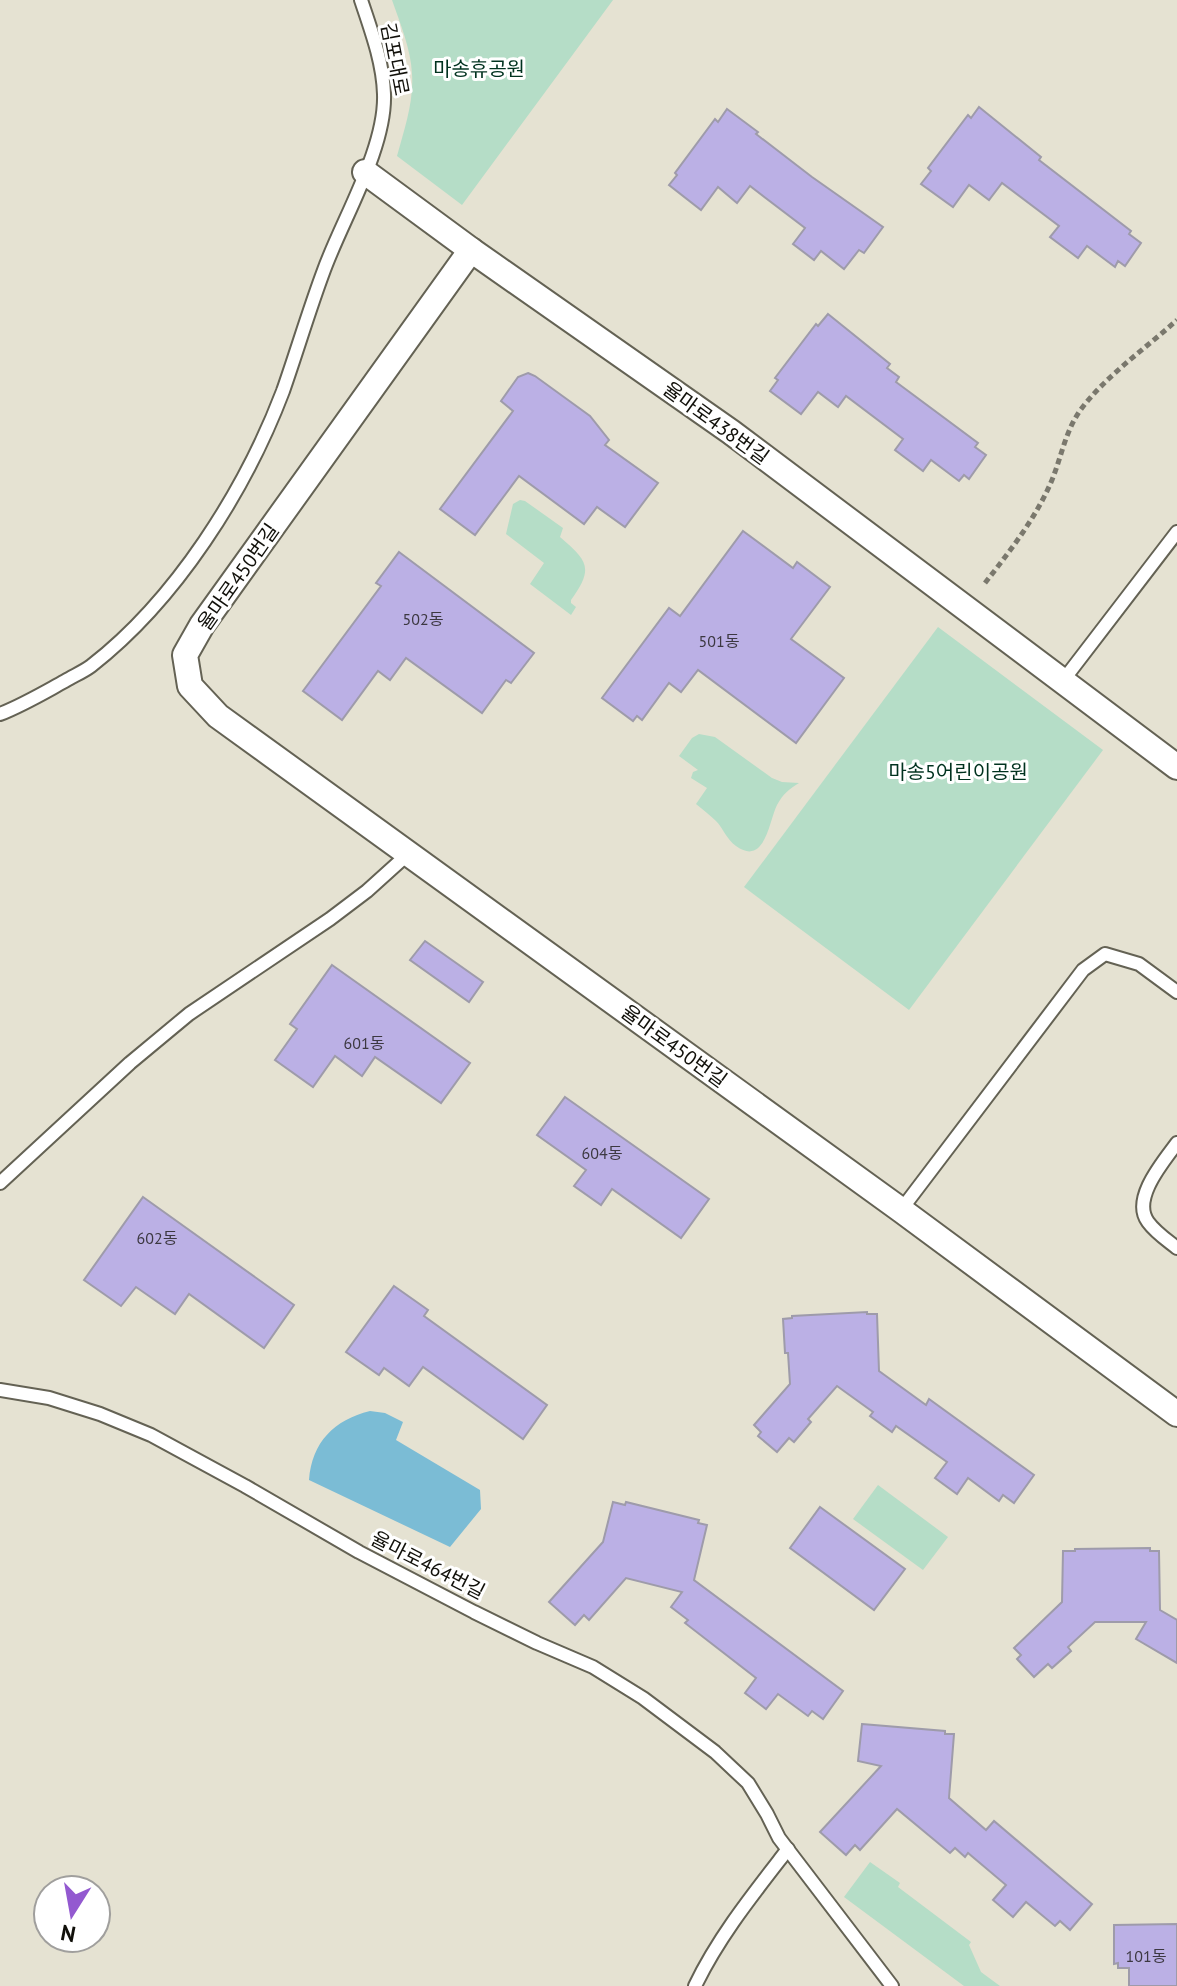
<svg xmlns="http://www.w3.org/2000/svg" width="1177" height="1986" font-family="'PT Sans','Noto Sans KR',sans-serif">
	<rect width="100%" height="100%" fill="#e5e2d2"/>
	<g fill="#b5ddc7">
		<path d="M 392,0 L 613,0 L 462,205 L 397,156 C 404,130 414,102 412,74 C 411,49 400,23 392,0 Z"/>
		<path d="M 520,500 L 525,501 L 563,528 L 560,537 C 588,561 594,568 571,600 L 571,603 L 576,607 L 571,615 L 530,584 L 544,563 L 506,534 L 513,504 Z"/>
		<polygon points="938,627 1103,750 909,1010 744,887"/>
		<path d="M 699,734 L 715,737 L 772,778 L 782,782 L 799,783 C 789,789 783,794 777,805 C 769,821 765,867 736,846 C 727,840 723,828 716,821 C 710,815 703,810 696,804 L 707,788 L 691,778 L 693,772 L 698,770 L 679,756 L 692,738 Z"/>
		<polygon points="878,1485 948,1537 923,1570 853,1519"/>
		<polygon points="870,1862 900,1883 898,1887 971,1942 969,1945 981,1972 1000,1986 964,1986 844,1897"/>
	</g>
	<path fill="#7bbcd5" d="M 370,1411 L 385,1413 L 403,1422 L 396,1440 L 480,1490 L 481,1509 L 450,1547 L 309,1480 C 312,1442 334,1420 370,1411 Z"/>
	<g fill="#bbb0e5" stroke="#9e9baa" stroke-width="2">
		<polygon points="979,107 1041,157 1039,160 1131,231 1129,234 1141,243 1125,266 1118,261 1115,267 1087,246 1078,258 1050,237 1059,226 1002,183 989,200 969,185 953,207 921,184 931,171 928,168 968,115 971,118"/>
		<polygon points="727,109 758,132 756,134 812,177 883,227 864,253 859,250 844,269 821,251 814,260 793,244 805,228 750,186 737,203 718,187 701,210 669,185 677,175 675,173 715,119 718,122"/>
		<polygon points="828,314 890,364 887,368 899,377 896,382 978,443 975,447 986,455 969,479 964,475 959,481 931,460 923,471 895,450 903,439 846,396 838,407 818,392 801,414 770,391 778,380 775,378 816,324 818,326"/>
		<polygon points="528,373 535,376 590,416 609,440 605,445 658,483 625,527 597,507 584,524 519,476 475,535 440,509 513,411 501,401 518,377"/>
		<polygon points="743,531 793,568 797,562 830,587 791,639 844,678 796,743 698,670 681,692 669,683 642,720 637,716 633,721 602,698 669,608 680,616"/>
		<polygon points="399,552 534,653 511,683 506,680 482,713 406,658 390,680 378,671 342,720 303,691 381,586 376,583"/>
		<polygon points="425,941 483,982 469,1002 410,960"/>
		<polygon points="332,965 470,1063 441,1103 375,1057 362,1076 335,1056 313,1087 275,1060 297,1029 290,1024"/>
		<polygon points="565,1097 709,1199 681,1238 612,1189 601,1205 574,1186 586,1170 537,1135"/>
		<polygon points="143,1197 294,1305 264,1348 189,1294 175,1314 136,1287 121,1306 84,1280"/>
		<polygon points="394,1286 428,1310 424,1316 547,1405 523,1439 423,1367 409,1386 384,1368 379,1375 346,1352"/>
		<polygon points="867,1312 867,1314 877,1314 879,1371 926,1405 929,1399 1034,1475 1014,1503 1003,1495 999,1501 968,1478 957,1494 935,1478 947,1462 896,1426 892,1432 870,1416 873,1412 837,1386 808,1419 811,1422 794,1442 789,1438 777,1452 758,1436 761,1432 754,1425 790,1384 788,1353 785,1353 783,1319 792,1318 792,1316"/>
		<polygon points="613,1502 625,1505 626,1502 699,1520 698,1523 707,1525 694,1580 843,1691 823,1719 812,1711 808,1716 778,1694 766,1709 745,1693 756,1678 685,1623 688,1620 671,1607 682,1592 626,1578 589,1620 584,1615 575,1625 549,1602 603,1542"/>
		<polygon points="820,1507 905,1569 874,1610 790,1548"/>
		<polygon points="1150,1548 1150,1551 1159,1551 1160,1610 1177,1620 1177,1663 1136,1639 1146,1622 1095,1622 1068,1647 1071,1651 1052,1668 1048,1664 1034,1677 1017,1659 1021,1655 1014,1648 1062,1602 1063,1551 1075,1551 1075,1549"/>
		<polygon points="862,1724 945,1731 945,1734 954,1734 949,1798 986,1830 994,1821 1092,1904 1070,1930 1060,1921 1055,1926 1026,1902 1013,1917 993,1900 1006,1885 968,1853 965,1857 955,1848 950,1853 897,1809 860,1850 855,1845 846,1855 820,1832 881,1766 858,1761"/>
		<polygon points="1177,1924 1177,1986 1129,1986 1129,1968 1118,1968 1118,1963 1114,1964 1114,1925"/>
	</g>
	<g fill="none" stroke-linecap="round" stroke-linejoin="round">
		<defs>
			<g id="lane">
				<polyline points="1062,682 1177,532"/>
				<path d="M 0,714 C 23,705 43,693 65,681 C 73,676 83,672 91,666 C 176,600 245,491 283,391 C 297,351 309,310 324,270 C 343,218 386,148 384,94 C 383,62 371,30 361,0"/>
				<path d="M 1177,1143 C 1163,1162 1131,1199 1148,1222 C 1156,1233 1167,1240 1177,1248"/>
				<polyline points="0,1183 130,1063 189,1014 330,919 367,891 408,854"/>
				<polyline points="901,1210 1083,970 1105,954 1139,964 1177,992"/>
				<polyline points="0,1390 49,1398 100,1414 151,1435 245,1486 359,1552 474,1612 537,1643 593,1667 643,1698 715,1752 748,1783 767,1814 779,1838 892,1986"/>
				<path d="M 695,1986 C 719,1936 754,1893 788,1849"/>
			</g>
			<g id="street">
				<polyline points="365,172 471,250 731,432 1177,767"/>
				<polyline points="471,250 202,625 185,655 190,686 218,716 901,1210 1177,1414"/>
			</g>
		</defs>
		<use href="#lane" stroke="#646254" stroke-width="16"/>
		<use href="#street" stroke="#646254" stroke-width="28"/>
		<path stroke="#7a786d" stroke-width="5" stroke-dasharray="6 4" stroke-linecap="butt" d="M 985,583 C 1010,551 1036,518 1052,480 C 1061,458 1065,433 1079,412 C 1104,377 1145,349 1177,320"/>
		<use href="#lane" stroke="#fff" stroke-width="12"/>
		<use href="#street" stroke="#fff" stroke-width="24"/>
	</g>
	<g text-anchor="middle" stroke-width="6" stroke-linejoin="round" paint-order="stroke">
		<g font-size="16" fill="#3c3841">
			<text x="423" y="625">502동</text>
			<text x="719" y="647">501동</text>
			<text x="364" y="1049">601동</text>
			<text x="602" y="1159">604동</text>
			<text x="157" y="1244">602동</text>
			<text x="1146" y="1962">101동</text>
		</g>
		<g font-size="20" fill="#11100a" stroke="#fff">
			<text transform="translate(395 59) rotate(79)" y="7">김포대로</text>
			<text transform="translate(716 423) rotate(36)" y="7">율마로438번길</text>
			<text transform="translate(238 577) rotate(-55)" y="7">율마로450번길</text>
			<text transform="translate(674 1046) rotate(36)" y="7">율마로450번길</text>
			<text transform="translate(428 1565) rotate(27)" y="7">율마로464번길</text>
		</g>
		<g font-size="20" fill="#00321f" stroke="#fff">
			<text x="479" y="76">마송휴공원</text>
			<text x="958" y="779">마송5어린이공원</text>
		</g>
	</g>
	<g transform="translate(72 1914) rotate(191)"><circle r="38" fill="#ffffff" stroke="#a09f9d" stroke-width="2"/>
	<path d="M0-6L14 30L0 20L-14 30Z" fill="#9359d0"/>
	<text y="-12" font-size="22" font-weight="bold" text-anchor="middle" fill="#11100a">N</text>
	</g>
</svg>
